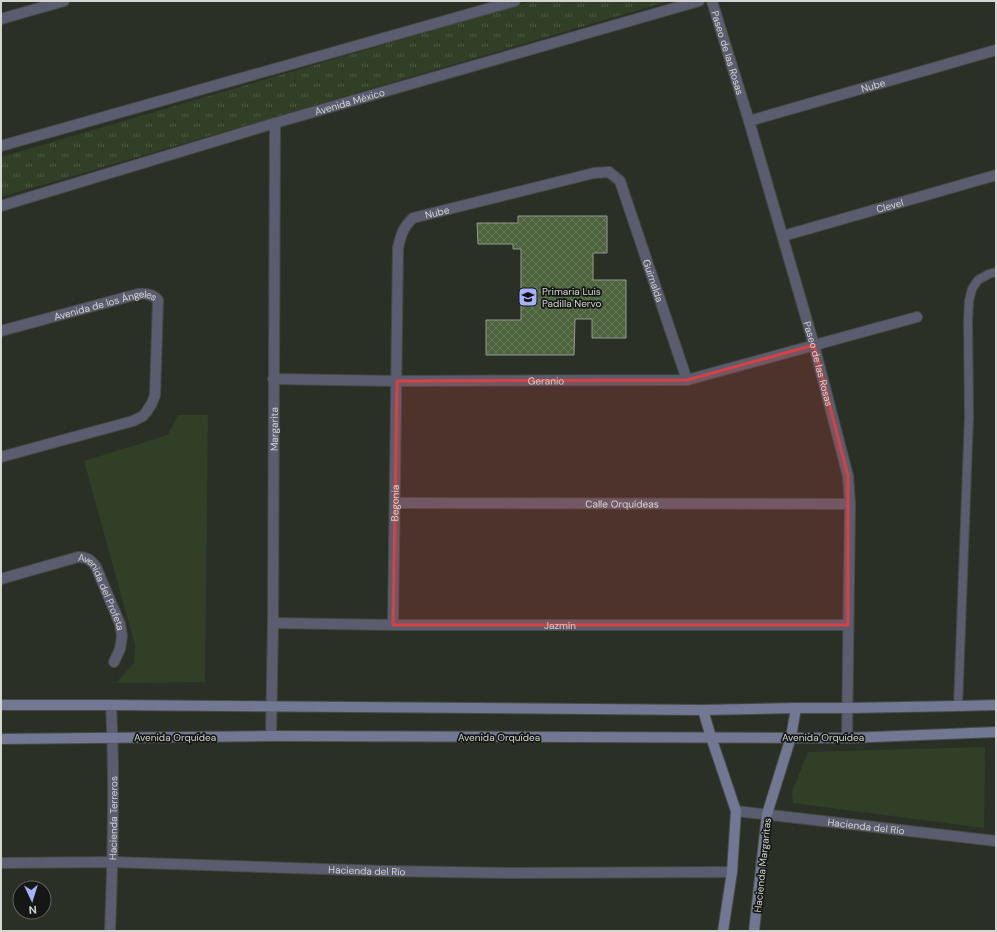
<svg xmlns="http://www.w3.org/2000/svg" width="997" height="932" font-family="'DM Sans',sans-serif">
	<defs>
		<pattern id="grass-tufts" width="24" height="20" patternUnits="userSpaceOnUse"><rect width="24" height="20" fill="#313f27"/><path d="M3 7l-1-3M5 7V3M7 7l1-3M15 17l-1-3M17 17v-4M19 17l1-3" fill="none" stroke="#4e5a45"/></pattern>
		<pattern id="building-cross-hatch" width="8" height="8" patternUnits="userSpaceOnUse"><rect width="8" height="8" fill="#4d633d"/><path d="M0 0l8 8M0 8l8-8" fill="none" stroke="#667958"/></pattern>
	</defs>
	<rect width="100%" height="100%" fill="#2b3027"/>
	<polygon fill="url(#grass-tufts)" points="533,1 669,1 1,197 1,157"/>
	<g fill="#313f27">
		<polygon points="178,415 208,415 205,682 116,683 134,663 135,645 84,461 168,435"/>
		<polygon points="985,747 984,828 793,803 792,792 808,752"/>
	</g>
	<polygon fill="url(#building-cross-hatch)" stroke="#949a90" points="518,216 607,216 607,253 593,253 593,280 626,280 626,338 592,338 592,319 575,319 574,355 486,355 486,320 521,320 521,249 513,249 513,244 478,244 477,223 518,223"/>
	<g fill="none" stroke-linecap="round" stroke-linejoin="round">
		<defs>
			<polyline id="lane" points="958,706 969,417 968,321 969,301 972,289 978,280 989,274 996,272"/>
			<g id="street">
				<path id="s1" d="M 712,1 L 749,121 L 814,345 L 848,476 L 850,504 L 847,738"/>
				<polyline points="1,19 64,1"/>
				<path id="s2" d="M 749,121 L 996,50"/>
				<polyline points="1,146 515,1"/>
				<path id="s3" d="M 1,206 L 275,123 L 699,1"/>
				<path id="s4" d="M 783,236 L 996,175"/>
				<path id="s5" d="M 1,331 L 138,294 C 146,293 153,294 158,300 L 155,395 L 152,403 L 147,411 L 143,416 L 133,421 L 1,457"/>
				<path id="s6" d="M 273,379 L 397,381 L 687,380 L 917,317"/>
				<path id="s7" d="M 395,503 L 850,504"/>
				<path id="s8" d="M 1,579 L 78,557 C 87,557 91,560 96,567 L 120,624 L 122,636 L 120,649 L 114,662"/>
				<path id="s9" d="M 273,623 L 393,625 L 848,625"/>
				<path id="s10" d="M 393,625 L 398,248 C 401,234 403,228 413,218 L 594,173 L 609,172 L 620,181 L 687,380"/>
				<path id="s11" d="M 271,736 L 273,623 L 275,123"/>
				<path id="s12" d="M 736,811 L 996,841"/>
				<path id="s13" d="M 1,863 L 112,862 L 385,871 L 509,873 L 732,872"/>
				<path id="s14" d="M 110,931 C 113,856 115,780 111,705"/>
			</g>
			<g id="secondary">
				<polyline points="1,705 111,705 703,710 796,708 848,708 958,706 996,705"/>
				<polyline points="703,710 711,737 736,811 732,872 723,931"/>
				<polyline points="1,739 271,736 847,738 996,732"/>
				<polyline points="754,931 767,814 791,737 796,708"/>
			</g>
		</defs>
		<use href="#lane" stroke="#464b42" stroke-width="10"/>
		<use href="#street" stroke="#464b42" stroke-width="12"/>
		<use href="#secondary" stroke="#464b42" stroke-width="12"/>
		<use href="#lane" stroke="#5a5d6f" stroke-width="8"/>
		<use href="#street" stroke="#5a5d6f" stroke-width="10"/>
		<use href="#secondary" stroke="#727793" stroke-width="10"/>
	</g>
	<path fill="#d64241" fill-opacity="0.2" stroke="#d64241" stroke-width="3" stroke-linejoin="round" d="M 814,345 L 848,476 L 848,625 L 393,625 L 397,381 L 687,380 Z"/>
	<defs>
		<symbol id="school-square" viewBox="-11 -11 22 22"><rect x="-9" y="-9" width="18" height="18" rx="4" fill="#a6b1fc" stroke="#141713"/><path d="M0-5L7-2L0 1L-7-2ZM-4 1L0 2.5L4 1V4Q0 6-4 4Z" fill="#111"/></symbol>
	</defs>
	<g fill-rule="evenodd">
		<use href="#school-square" x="517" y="286" width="22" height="22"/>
	</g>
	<g text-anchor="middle" stroke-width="3.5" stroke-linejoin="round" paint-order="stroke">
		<g font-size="10" fill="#d3d6d1" stroke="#141713">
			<text dy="4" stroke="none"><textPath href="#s1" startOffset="54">Paseo de las Rosas</textPath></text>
			<text dy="4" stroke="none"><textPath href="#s2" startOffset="129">Nube</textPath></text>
			<text dy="4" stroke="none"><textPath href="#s3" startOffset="364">Avenida México</textPath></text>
			<text dy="4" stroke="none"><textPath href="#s4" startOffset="111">Clevel</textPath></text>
			<text dy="4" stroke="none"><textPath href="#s10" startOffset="436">Nube</textPath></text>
			<text dy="4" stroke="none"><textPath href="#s10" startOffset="732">Guirnalda</textPath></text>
			<text dy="4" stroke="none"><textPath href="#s5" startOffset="108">Avenida de los Ángeles</textPath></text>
			<text dy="4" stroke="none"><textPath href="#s1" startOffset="378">Paseo de las Rosas</textPath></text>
			<text dy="4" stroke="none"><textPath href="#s6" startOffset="273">Geranio</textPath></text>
			<text dy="4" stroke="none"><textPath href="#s11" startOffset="307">Margarita</textPath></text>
			<text dy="4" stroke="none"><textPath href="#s10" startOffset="122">Begonia</textPath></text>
			<text dy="4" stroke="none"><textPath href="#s7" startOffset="227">Calle Orquídeas</textPath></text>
			<text dy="4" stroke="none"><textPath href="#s8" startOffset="125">Avenida del Profeta</textPath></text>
			<text dy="4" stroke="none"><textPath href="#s9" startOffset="287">Jazmín</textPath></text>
			<text x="175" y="741">Avenida Orquídea</text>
			<text x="499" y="741">Avenida Orquídea</text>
			<text x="823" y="741">Avenida Orquídea</text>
			<text dy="4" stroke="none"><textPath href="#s14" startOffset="113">Hacienda Terreros</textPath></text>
			<text dy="4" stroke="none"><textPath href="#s12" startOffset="131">Hacienda del Río</textPath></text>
			<text transform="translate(762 865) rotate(-84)" y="4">Hacienda Margaritas</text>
			<text dy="4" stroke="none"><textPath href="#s13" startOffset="366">Hacienda del Río</textPath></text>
		</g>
		<g font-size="10" fill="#d3d6d1" stroke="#141713" text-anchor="start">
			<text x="542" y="295">Primaria Luis<tspan x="542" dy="12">Padilla Nervo</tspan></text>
		</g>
	</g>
	<rect width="997" height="932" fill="none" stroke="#d3d6d1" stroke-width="4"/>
	<g transform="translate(32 900) rotate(176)"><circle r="19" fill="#141713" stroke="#60635f"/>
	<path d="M0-3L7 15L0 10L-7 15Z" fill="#a6b1fc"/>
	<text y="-6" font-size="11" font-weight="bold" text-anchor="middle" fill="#d3d6d1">N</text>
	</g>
</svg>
